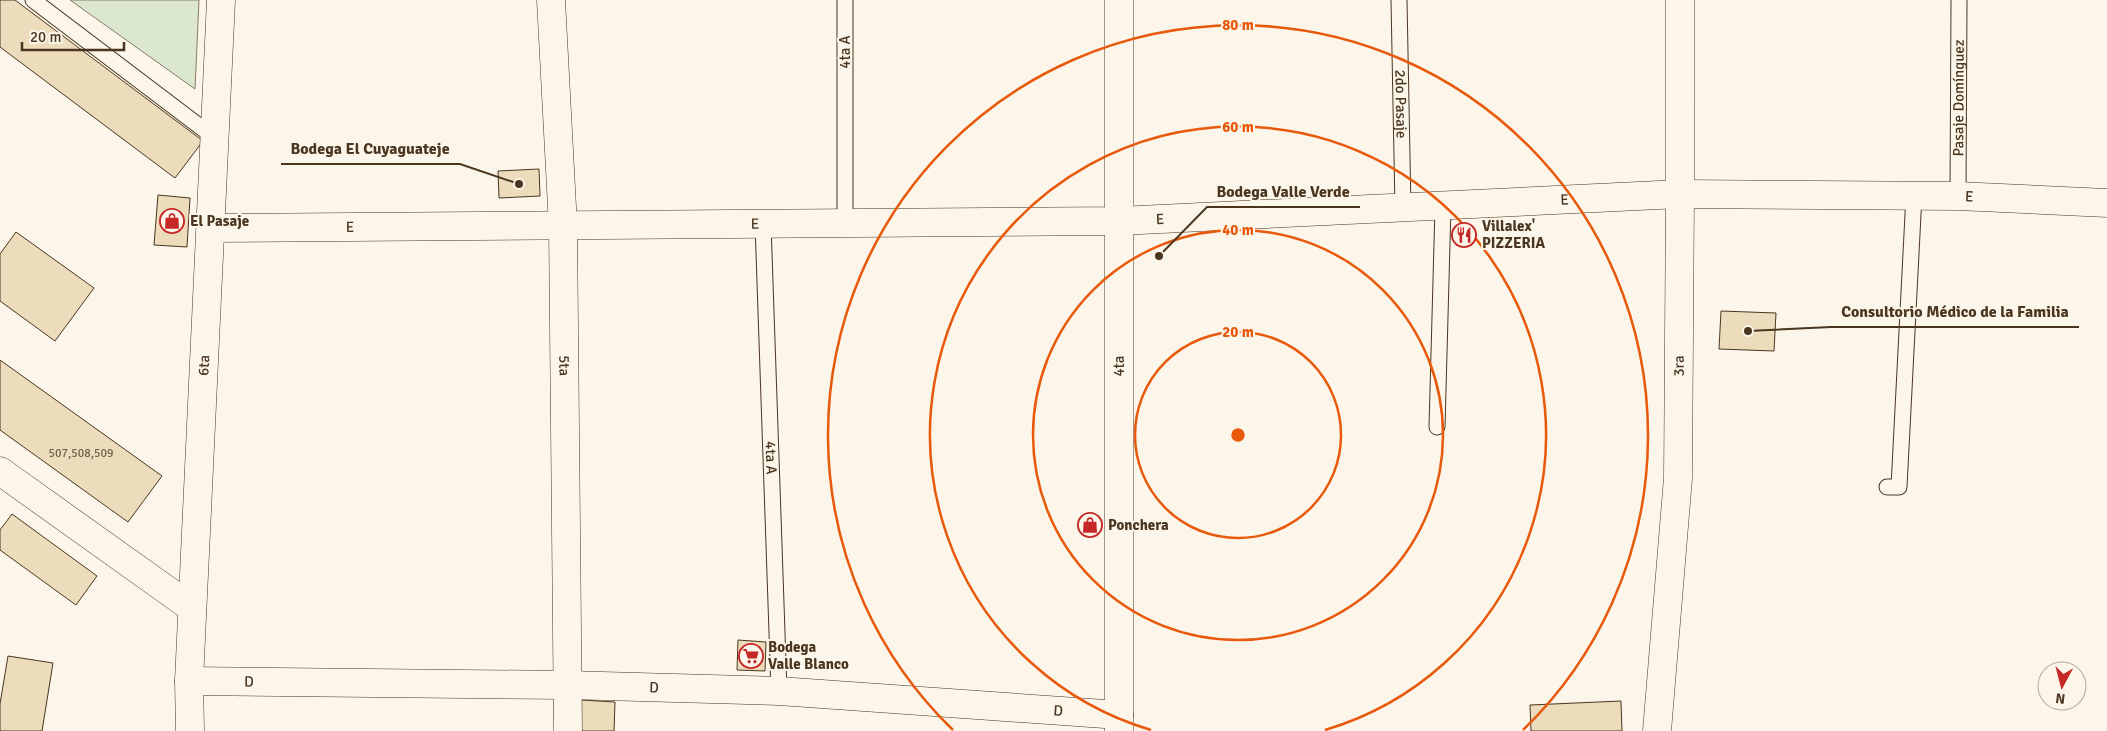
<svg xmlns="http://www.w3.org/2000/svg" width="2107" height="731" font-family="Signika,sans-serif">
	<rect width="100%" height="100%" fill="#fbf6e9"/>
	<polygon fill="#dce7d0" stroke="#887966" points="70,0 199,0 195,89"/>
	<g fill="#ecdcbc" stroke="#4a3520">
		<polygon points="0,0 15,0 203,141 175,178 0,47"/>
		<polygon points="539,169 540,196 499,198 498,171"/>
		<polygon points="158,195 190,198 187,247 154,245"/>
		<polygon points="16,232 94,288 55,341 0,301 0,254"/>
		<polygon points="1721,311 1776,313 1774,351 1719,349"/>
		<polygon points="0,360 162,476 128,522 0,430"/>
		<polygon points="12,514 97,576 76,605 0,550 0,530"/>
		<polygon points="738,640 766,642 765,671 737,670"/>
		<polygon points="8,656 53,663 42,731 0,731 0,704"/>
		<polygon points="581,700 615,702 614,731 579,731"/>
		<polygon points="1621,701 1622,731 1531,731 1530,705"/>
	</g>
	<g fill="none" stroke-linecap="round" stroke-linejoin="round">
		<defs>
			<g id="lane">
				<polyline points="33,0 215,138"/>
				<path id="s1" d="M 1399,0 L 1403,209"/>
				<path id="s2" d="M 1958,196 L 1959,0"/>
				<polyline points="845,223 845,0"/>
				<path id="s3" d="M 763,224 L 779,691"/>
				<polyline points="1437,427 1443,207"/>
				<polyline points="1887,487 1899,487 1914,195"/>
			</g>
			<g id="street">
				<path id="s4" d="M 551,0 L 563,226 L 568,731"/>
				<path id="s5" d="M 211,228 L 1119,221 L 1680,194 L 1958,196 L 2107,203"/>
				<polyline points="0,471 192,608"/>
				<path id="s6" d="M 189,681 L 567,685 L 779,691 L 1119,715"/>
				<path id="s7" d="M 190,731 L 189,681 L 221,0"/>
			</g>
			<g id="secondary">
				<polyline points="1119,731 1119,0"/>
				<path id="s8" d="M 1657,731 L 1678,478 L 1680,194 L 1680,0"/>
			</g>
		</defs>
		<use href="#lane" stroke="#4a3520" stroke-width="17"/>
		<use href="#street" stroke="#4a3520" stroke-width="29"/>
		<use href="#secondary" stroke="#4a3520" stroke-width="29"/>
		<use href="#lane" stroke="#fbf6e9" stroke-width="15"/>
		<use href="#street" stroke="#fbf6e9" stroke-width="28"/>
		<use href="#secondary" stroke="#fbf6e9" stroke-width="28"/>
	</g>
	<g fill="none" stroke="#e8590c" stroke-width="2.5">
		<circle cx="1238" cy="435" r="103"/>
		<circle cx="1238" cy="435" r="205"/>
		<path d="M1151 730A308 308 0 1 1 1325 730"/>
		<path d="M953 730A410 410 0 1 1 1523 730"/>
	</g>
	<defs>
		<symbol id="shop-ring" viewBox="-11 -11 22 22"><circle r="9.5" fill="#fbf6e9" stroke="#c62828" stroke-width="1.5"/><path d="M-5-2.5h2.3a2.7 3.5 0 0 1 5.4 0H5L5.5 6h-11ZM-1.5-2.5h3a1.5 2.3 0 0 0-3 0Z" fill="#c62828"/></symbol>
		<symbol id="restaurant-ring" viewBox="-11 -11 22 22"><circle r="9.5" fill="#fbf6e9" stroke="#c62828" stroke-width="1.5"/><path d="M-5-6h1v4h1v-4h1v4h1v-4h1v5L-1.5 .5V6h-2V.5L-5-1ZM5-6V6H3V1.5H1.5Q1.5-4 5-6Z" fill="#c62828"/></symbol>
		<symbol id="supermarket-ring" viewBox="-11 -11 22 22"><circle r="9.5" fill="#fbf6e9" stroke="#c62828" stroke-width="1.5"/><path d="M-6-5.5h2.5l.6 2H6L4.5 2H-2.5L-4.4-4H-6ZM-1.5 3.2a1.3 1.3 0 1 0 .1 0ZM3 3.2a1.3 1.3 0 1 0 .1 0Z" fill="#c62828"/></symbol>
	</defs>
	<g fill-rule="evenodd">
		<use href="#shop-ring" x="158" y="207" width="28" height="28"/>
		<use href="#restaurant-ring" x="1450" y="221" width="28" height="28"/>
		<use href="#shop-ring" x="1076" y="511" width="28" height="28"/>
		<use href="#supermarket-ring" x="737" y="642" width="28" height="28"/>
	</g>
	<g text-anchor="middle" stroke-width="4" stroke-linejoin="round" paint-order="stroke">
		<g font-size="12" fill="#725f47">
			<text x="81" y="457">507,508,509</text>
		</g>
		<g font-size="15" fill="#4a3520" stroke="#fbf6e9">
			<text transform="translate(845 52) rotate(-90)" y="5">4ta A</text>
			<text dy="5" stroke="none"><textPath href="#s2" startOffset="98">Pasaje Domínguez</textPath></text>
			<text dy="5" stroke="none"><textPath href="#s1" startOffset="104">2do Pasaje</textPath></text>
			<text dy="5" stroke="none"><textPath href="#s5" startOffset="1759">E</textPath></text>
			<text dy="5" stroke="none"><textPath href="#s5" startOffset="1354">E</textPath></text>
			<text dy="5" stroke="none"><textPath href="#s5" startOffset="949">E</textPath></text>
			<text dy="5" stroke="none"><textPath href="#s5" startOffset="544">E</textPath></text>
			<text dy="5" stroke="none"><textPath href="#s5" startOffset="139">E</textPath></text>
			<text dy="5" stroke="none"><textPath href="#s4" startOffset="366">5ta</textPath></text>
			<text dy="5" stroke="none"><textPath href="#s7" startOffset="366">6ta</textPath></text>
			<text transform="translate(1119 366) rotate(-90)" y="5">4ta</text>
			<text dy="5" stroke="none"><textPath href="#s8" startOffset="366">3ra</textPath></text>
			<text dy="5" stroke="none"><textPath href="#s3" startOffset="234">4ta A</textPath></text>
			<text dy="5" stroke="none"><textPath href="#s6" startOffset="60">D</textPath></text>
			<text dy="5" stroke="none"><textPath href="#s6" startOffset="465">D</textPath></text>
			<text dy="5" stroke="none"><textPath href="#s6" startOffset="870">D</textPath></text>
		</g>
		<g font-size="15" font-weight="bold" fill="#4a3520" stroke="#fbf6e9" text-anchor="start">
			<text x="190" y="226">El Pasaje</text>
			<text x="1482" y="231">Villalex'<tspan x="1482" dy="17">PIZZERIA</tspan></text>
			<text x="1108" y="530">Ponchera</text>
			<text x="768" y="652">Bodega<tspan x="768" dy="17">Valle Blanco</tspan></text>
		</g>
	</g>
	<circle cx="1238" cy="435" r="8" fill="#e8590c" stroke="#fbf6e9" stroke-width="2.5"/>
	<g font-size="15" text-anchor="middle" font-weight="bold" fill="#e8590c" stroke="#fbf6e9" stroke-width="4" stroke-linejoin="round" paint-order="stroke">
		<text x="1238" y="30">80 m</text>
		<text x="1238" y="132">60 m</text>
		<text x="1238" y="235">40 m</text>
		<text x="1238" y="337">20 m</text>
	</g>
	<path fill="none" stroke="#4a3520" stroke-width="2" d="M519 184L460 164H281M1159 256L1207 207H1360M1748 331L1831 327H2079"/>
	<g fill="#4a3520" stroke="#fbf6e9" stroke-width="2">
		<circle cx="519" cy="184" r="5"/>
		<circle cx="1159" cy="256" r="5"/>
		<circle cx="1748" cy="331" r="5"/>
	</g>
	<g font-size="16" text-anchor="middle" font-weight="bold" fill="#4a3520" stroke="#fbf6e9" stroke-width="4" stroke-linejoin="round" paint-order="stroke">
		<text x="370" y="154">Bodega El Cuyaguateje</text>
		<text x="1283" y="197">Bodega Valle Verde</text>
		<text x="1955" y="317">Consultorio Médico de la Familia</text>
	</g>
	<g transform="translate(2062 686) rotate(187)"><circle r="24" fill="#fbf6e9" stroke="#b4a999"/>
	<path d="M0-4L9 19L0 12L-9 19Z" fill="#c62828"/>
	<text y="-8" font-size="14" font-weight="bold" text-anchor="middle" fill="#4a3520">N</text>
	</g>
	<path d="M22 42v8h102v-8" fill="none" stroke="#4a3520" stroke-width="2.5"/>
	<text x="30" y="42" font-size="15" fill="#4a3520" stroke="#fbf6e9" stroke-width="4" paint-order="stroke">20 m</text>
</svg>
